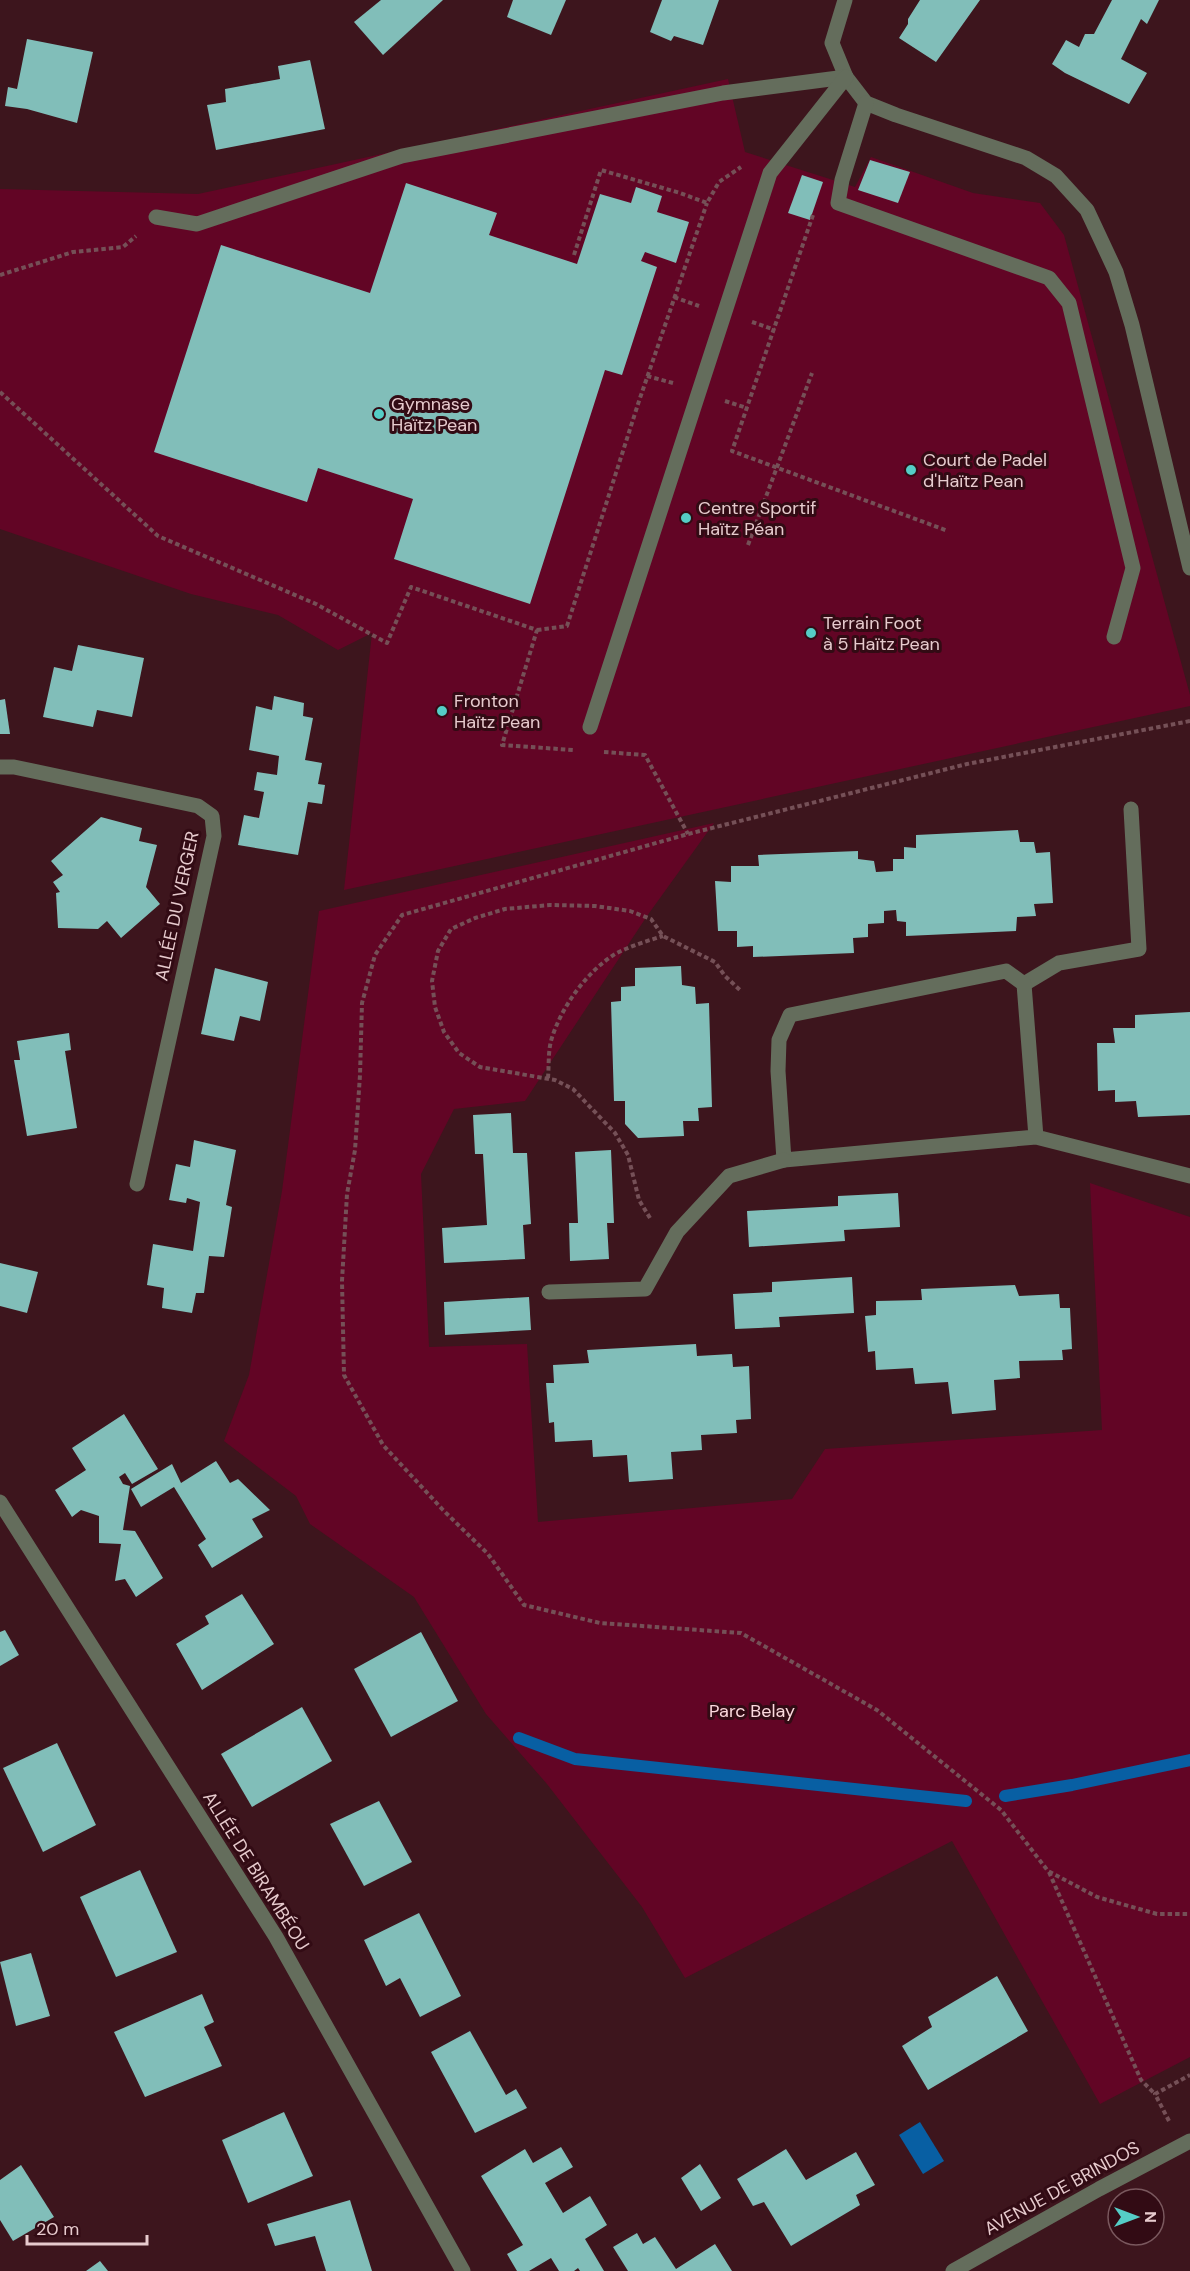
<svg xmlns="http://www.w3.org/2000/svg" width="1190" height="2271" font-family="'DM Sans',sans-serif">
	<rect width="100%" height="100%" fill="#3d151d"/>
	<g fill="#620525">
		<polygon points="728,79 745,152 855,187 871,157 973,193 1040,203 1064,235 1190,695 1190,706 344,890 372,633 338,650 278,615 191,594 0,529 0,189 198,194"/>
		<polygon points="714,823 647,916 525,1101 454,1109 421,1174 429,1347 527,1344 538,1522 792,1499 825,1449 1102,1430 1090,1183 1190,1217 1190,2057 1100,2104 952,1841 685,1978 642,1907 547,1784 486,1714 414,1597 310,1524 296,1496 224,1441 249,1375 282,1191 319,911"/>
	</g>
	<polygon fill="#085fa3" points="920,2122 944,2161 923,2174 899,2135"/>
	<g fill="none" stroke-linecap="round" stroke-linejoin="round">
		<g stroke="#085fa3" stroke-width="12">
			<polyline points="519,1738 575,1759 966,1801"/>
			<polyline points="1005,1796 1072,1785 1190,1760"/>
		</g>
	</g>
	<g fill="#81beb9">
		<polygon points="381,0 443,0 383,55 354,22"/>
		<polygon points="513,0 566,0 551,35 507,17"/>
		<polygon points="662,0 719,0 703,45 674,36 671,41 650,32"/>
		<polygon points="920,0 980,0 936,62 899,38 908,24 908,19"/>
		<polygon points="1112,0 1159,0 1147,24 1141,19 1121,59 1147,73 1129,104 1065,73 1052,64 1066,40 1079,47 1085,34 1094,34"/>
		<polygon points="27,39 93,52 77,123 27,109 5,106 8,87 17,89"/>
		<polygon points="310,60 325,129 216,150 207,105 226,102 225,89 280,79 278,66"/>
		<polygon points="870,160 910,172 898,203 858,190"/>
		<polygon points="802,175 823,182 810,220 788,213"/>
		<polygon points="406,183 497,213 489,235 577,264 600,194 631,203 636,187 662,196 657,212 689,222 676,263 645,252 641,261 657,267 622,375 605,370 530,604 394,559 413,499 318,468 307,502 154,452 221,245 370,293"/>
		<polygon points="78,645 144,658 132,717 97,710 93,727 43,717 54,667 72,671"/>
		<polygon points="274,696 304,703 303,716 313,718 305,760 322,763 318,784 325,785 322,804 308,802 298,855 238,845 244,815 259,818 264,792 254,790 257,772 277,775 279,756 249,750 256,706 272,710"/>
		<polygon points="5,699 10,734 0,734 0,700"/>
		<polygon points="101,817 142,828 139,841 157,845 146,887 160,904 121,938 107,921 98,929 58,928 56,893 60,892 53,882 63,875 51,861"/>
		<polygon points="1018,830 1020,842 1034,842 1036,853 1050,852 1053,903 1034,904 1036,916 1017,917 1016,931 906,936 906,922 897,921 896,910 884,911 884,923 868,924 868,937 853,938 854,953 753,957 753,946 737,947 737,931 718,931 715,881 731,882 731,866 759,866 758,855 858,851 858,859 874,861 876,872 893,871 893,859 904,859 904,847 916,848 916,835"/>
		<polygon points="681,966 682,985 695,987 696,1004 709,1003 712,1107 698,1108 699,1121 683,1121 684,1136 638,1138 625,1124 625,1101 614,1101 611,1002 621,1001 621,987 635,986 635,968"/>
		<polygon points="215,968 268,982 260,1021 240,1016 234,1041 201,1034"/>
		<polygon points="1190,1012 1190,1115 1138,1117 1136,1101 1115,1102 1115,1090 1098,1091 1097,1043 1115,1043 1113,1028 1135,1028 1135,1015"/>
		<polygon points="69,1033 71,1050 65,1051 77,1128 27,1136 14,1060 20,1060 17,1041"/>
		<polygon points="511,1113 513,1153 527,1153 531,1224 523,1225 525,1259 444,1263 442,1228 487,1225 483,1154 475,1154 473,1115"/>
		<polygon points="194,1140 236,1150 226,1205 232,1207 224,1257 209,1256 204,1293 196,1293 192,1313 162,1308 164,1288 147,1285 153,1244 193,1251 200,1202 187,1198 186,1203 169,1200 176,1164 190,1167"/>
		<polygon points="611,1150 614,1223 607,1223 609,1259 570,1261 569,1223 578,1223 575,1152"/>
		<polygon points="898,1193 900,1227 844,1230 845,1241 749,1247 747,1211 838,1206 838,1196"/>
		<polygon points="0,1263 38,1272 27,1313 0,1306"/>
		<polygon points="852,1277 854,1313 779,1317 780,1327 735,1329 733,1294 772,1292 772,1282"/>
		<polygon points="1015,1285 1019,1296 1059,1294 1060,1308 1070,1308 1072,1349 1062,1350 1063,1360 1019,1361 1020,1378 994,1380 996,1410 952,1414 948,1382 915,1384 913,1368 876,1370 875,1351 868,1352 865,1316 876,1315 876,1301 922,1300 921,1289"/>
		<polygon points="529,1297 531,1330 445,1335 444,1302"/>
		<polygon points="696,1344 697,1356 732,1354 733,1367 749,1366 751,1419 736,1420 737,1433 701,1435 702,1450 671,1452 673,1479 629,1482 627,1455 593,1457 592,1440 555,1442 554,1422 549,1423 546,1383 554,1383 553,1365 589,1363 587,1350"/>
		<polygon points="124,1414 158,1469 132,1484 125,1473 119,1477 123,1484 130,1486 123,1530 135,1531 163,1578 136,1597 125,1579 115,1581 121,1544 99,1543 99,1516 81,1510 72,1517 55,1490 86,1470 72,1448"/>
		<polygon points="216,1461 230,1483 238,1479 270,1510 252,1519 263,1537 212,1568 198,1545 206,1539 174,1487 141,1507 131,1489 172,1464 181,1483"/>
		<polygon points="242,1594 274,1644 202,1690 176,1644 209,1624 205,1616"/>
		<polygon points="5,1630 19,1655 0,1666 0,1632"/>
		<polygon points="421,1632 458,1701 391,1737 354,1669"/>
		<polygon points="302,1707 332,1761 252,1807 221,1754"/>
		<polygon points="57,1743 96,1825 43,1852 3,1768"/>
		<polygon points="379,1801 412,1862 364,1886 330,1824"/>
		<polygon points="140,1870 177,1952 116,1977 80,1897"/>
		<polygon points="419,1913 461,1996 420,2017 400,1978 386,1986 364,1940"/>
		<polygon points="31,1953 50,2016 16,2026 0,1962"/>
		<polygon points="997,1976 1028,2031 928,2090 902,2046 932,2027 928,2017"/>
		<polygon points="202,1994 214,2022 204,2027 222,2066 145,2097 114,2032"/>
		<polygon points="470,2031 506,2095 516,2089 527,2108 475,2133 431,2052"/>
		<polygon points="284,2112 313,2176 248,2203 222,2140"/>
		<polygon points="561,2147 573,2167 545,2183 563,2213 590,2196 607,2225 585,2239 604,2271 580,2271 578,2268 574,2271 559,2271 551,2258 529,2271 517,2271 507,2254 523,2245 481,2176 525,2149 533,2163"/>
		<polygon points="786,2149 806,2180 856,2152 875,2185 856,2195 860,2205 791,2246 764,2202 753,2206 737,2179"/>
		<polygon points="700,2164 721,2198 701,2211 681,2178"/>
		<polygon points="21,2165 54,2217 13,2241 0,2220 0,2180"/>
		<polygon points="350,2200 372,2271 326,2271 315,2236 275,2246 267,2224"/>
		<polygon points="637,2233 643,2244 655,2237 676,2269 715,2244 732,2271 628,2271 613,2247"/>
		<polygon points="100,2261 108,2271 86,2271"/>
	</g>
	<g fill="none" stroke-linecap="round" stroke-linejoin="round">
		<g stroke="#755057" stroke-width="4" stroke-dasharray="4.5 3" stroke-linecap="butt">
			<polyline points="813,215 732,451 948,531"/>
			<polyline points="574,255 601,170 680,193 707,203 719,182 741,167"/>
			<polyline points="0,275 73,252 123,247 136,236"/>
			<polyline points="674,297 699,306"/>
			<polyline points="752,322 775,330"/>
			<polyline points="647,376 673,383"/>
			<polyline points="0,392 158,536 316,604 387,643 411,587 537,630 502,745 573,750"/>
			<polyline points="725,401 747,408"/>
			<polyline points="748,545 812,373"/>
			<polyline points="537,630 567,626 639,401 707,203"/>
			<polyline points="1190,721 967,764 688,834 402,915 375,955 362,1003 360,1075 355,1150 347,1194 342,1281 344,1375 383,1445 443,1510 488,1554 524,1605 600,1623 741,1633 877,1710 1001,1810 1048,1871 1097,1897 1157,1914 1190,1914"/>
			<polyline points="604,752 645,755 688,834"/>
			<path d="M 548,1078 C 549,1066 548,1053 551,1041 C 560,1009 586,972 615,954 C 630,946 647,941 663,936"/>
			<polyline points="650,1218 639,1200 628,1155 615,1133 573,1089 555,1080 480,1067 459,1053 444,1032 435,1007 432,981 438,951 451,929 475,918 505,909 550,905 595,906 630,911 651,919 663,936 715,962 725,976 741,991"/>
			<polyline points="1049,1872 1141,2080 1155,2094"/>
			<polyline points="1169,2121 1155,2094 1190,2075"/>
		</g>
		<g stroke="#646d5c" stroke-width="15">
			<polyline points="845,0 832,43 846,77 866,103 896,115 1026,158 1056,176 1087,210 1116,272 1132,325 1190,568"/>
			<polyline points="866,103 842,180 838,203 1049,278 1069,303 1133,568 1114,637"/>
			<polyline points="156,217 197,224 402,156 723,93 846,77"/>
			<polyline points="590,727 770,173 846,77"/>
			<polyline points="0,767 14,767 198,806 212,816 214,836 137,1184"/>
			<polyline points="1024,984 1059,963 1139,949 1131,809"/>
			<polyline points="1036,1137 1024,984 1006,971 790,1015 779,1040 778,1071 784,1160 1036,1137 1190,1176"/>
			<polyline points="549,1292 645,1289 677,1232 729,1176 784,1160"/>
			<polyline points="0,1502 276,1937 463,2271"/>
			<polyline points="953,2271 1099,2189 1190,2141"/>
		</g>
	</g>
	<g fill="#55cdc6" stroke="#320b14" stroke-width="2">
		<circle cx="379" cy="414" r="6"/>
		<circle cx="911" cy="470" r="6"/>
		<circle cx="686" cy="518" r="6"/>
		<circle cx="811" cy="633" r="6"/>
		<circle cx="442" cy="711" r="6"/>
	</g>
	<g text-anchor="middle" stroke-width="6" stroke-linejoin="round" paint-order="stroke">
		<g font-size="18" fill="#e7cbce" stroke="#320b14" text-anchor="start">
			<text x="391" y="410">Gymnase<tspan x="391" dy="21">Haïtz Pean</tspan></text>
			<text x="923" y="466">Court de Padel<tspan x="923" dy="21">d'Haïtz Pean</tspan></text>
			<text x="698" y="514">Centre Sportif<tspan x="698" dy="21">Haïtz Péan</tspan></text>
			<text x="823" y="629">Terrain Foot<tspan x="823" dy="21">à 5 Haïtz Pean</tspan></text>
			<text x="454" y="707">Fronton<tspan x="454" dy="21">Haïtz Pean</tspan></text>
		</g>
		<g font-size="18" fill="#e7cbce" stroke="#320b14">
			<text transform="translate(177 906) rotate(-78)" y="6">ALLÉE DU VERGER</text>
			<text transform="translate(256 1871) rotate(58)" y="6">ALLÉE DE BIRAMBÉOU</text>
			<text transform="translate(1062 2188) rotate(-29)" y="6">AVENUE DE BRINDOS</text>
		</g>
		<g font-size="18" fill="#fbd9dd" stroke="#320b14">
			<text x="752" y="1717">Parc Belay</text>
		</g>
	</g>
	<g transform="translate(1136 2217) rotate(90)"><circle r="28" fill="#320b14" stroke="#7a585e" stroke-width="1.5"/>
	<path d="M0-4.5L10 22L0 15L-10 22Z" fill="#55cdc6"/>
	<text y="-9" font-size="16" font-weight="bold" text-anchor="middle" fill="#e7cbce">N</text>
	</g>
	<path d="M27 2235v9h120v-9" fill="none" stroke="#e7cbce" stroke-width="3"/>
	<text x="36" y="2235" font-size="18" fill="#e7cbce" stroke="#320b14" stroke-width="4.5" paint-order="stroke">20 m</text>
</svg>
